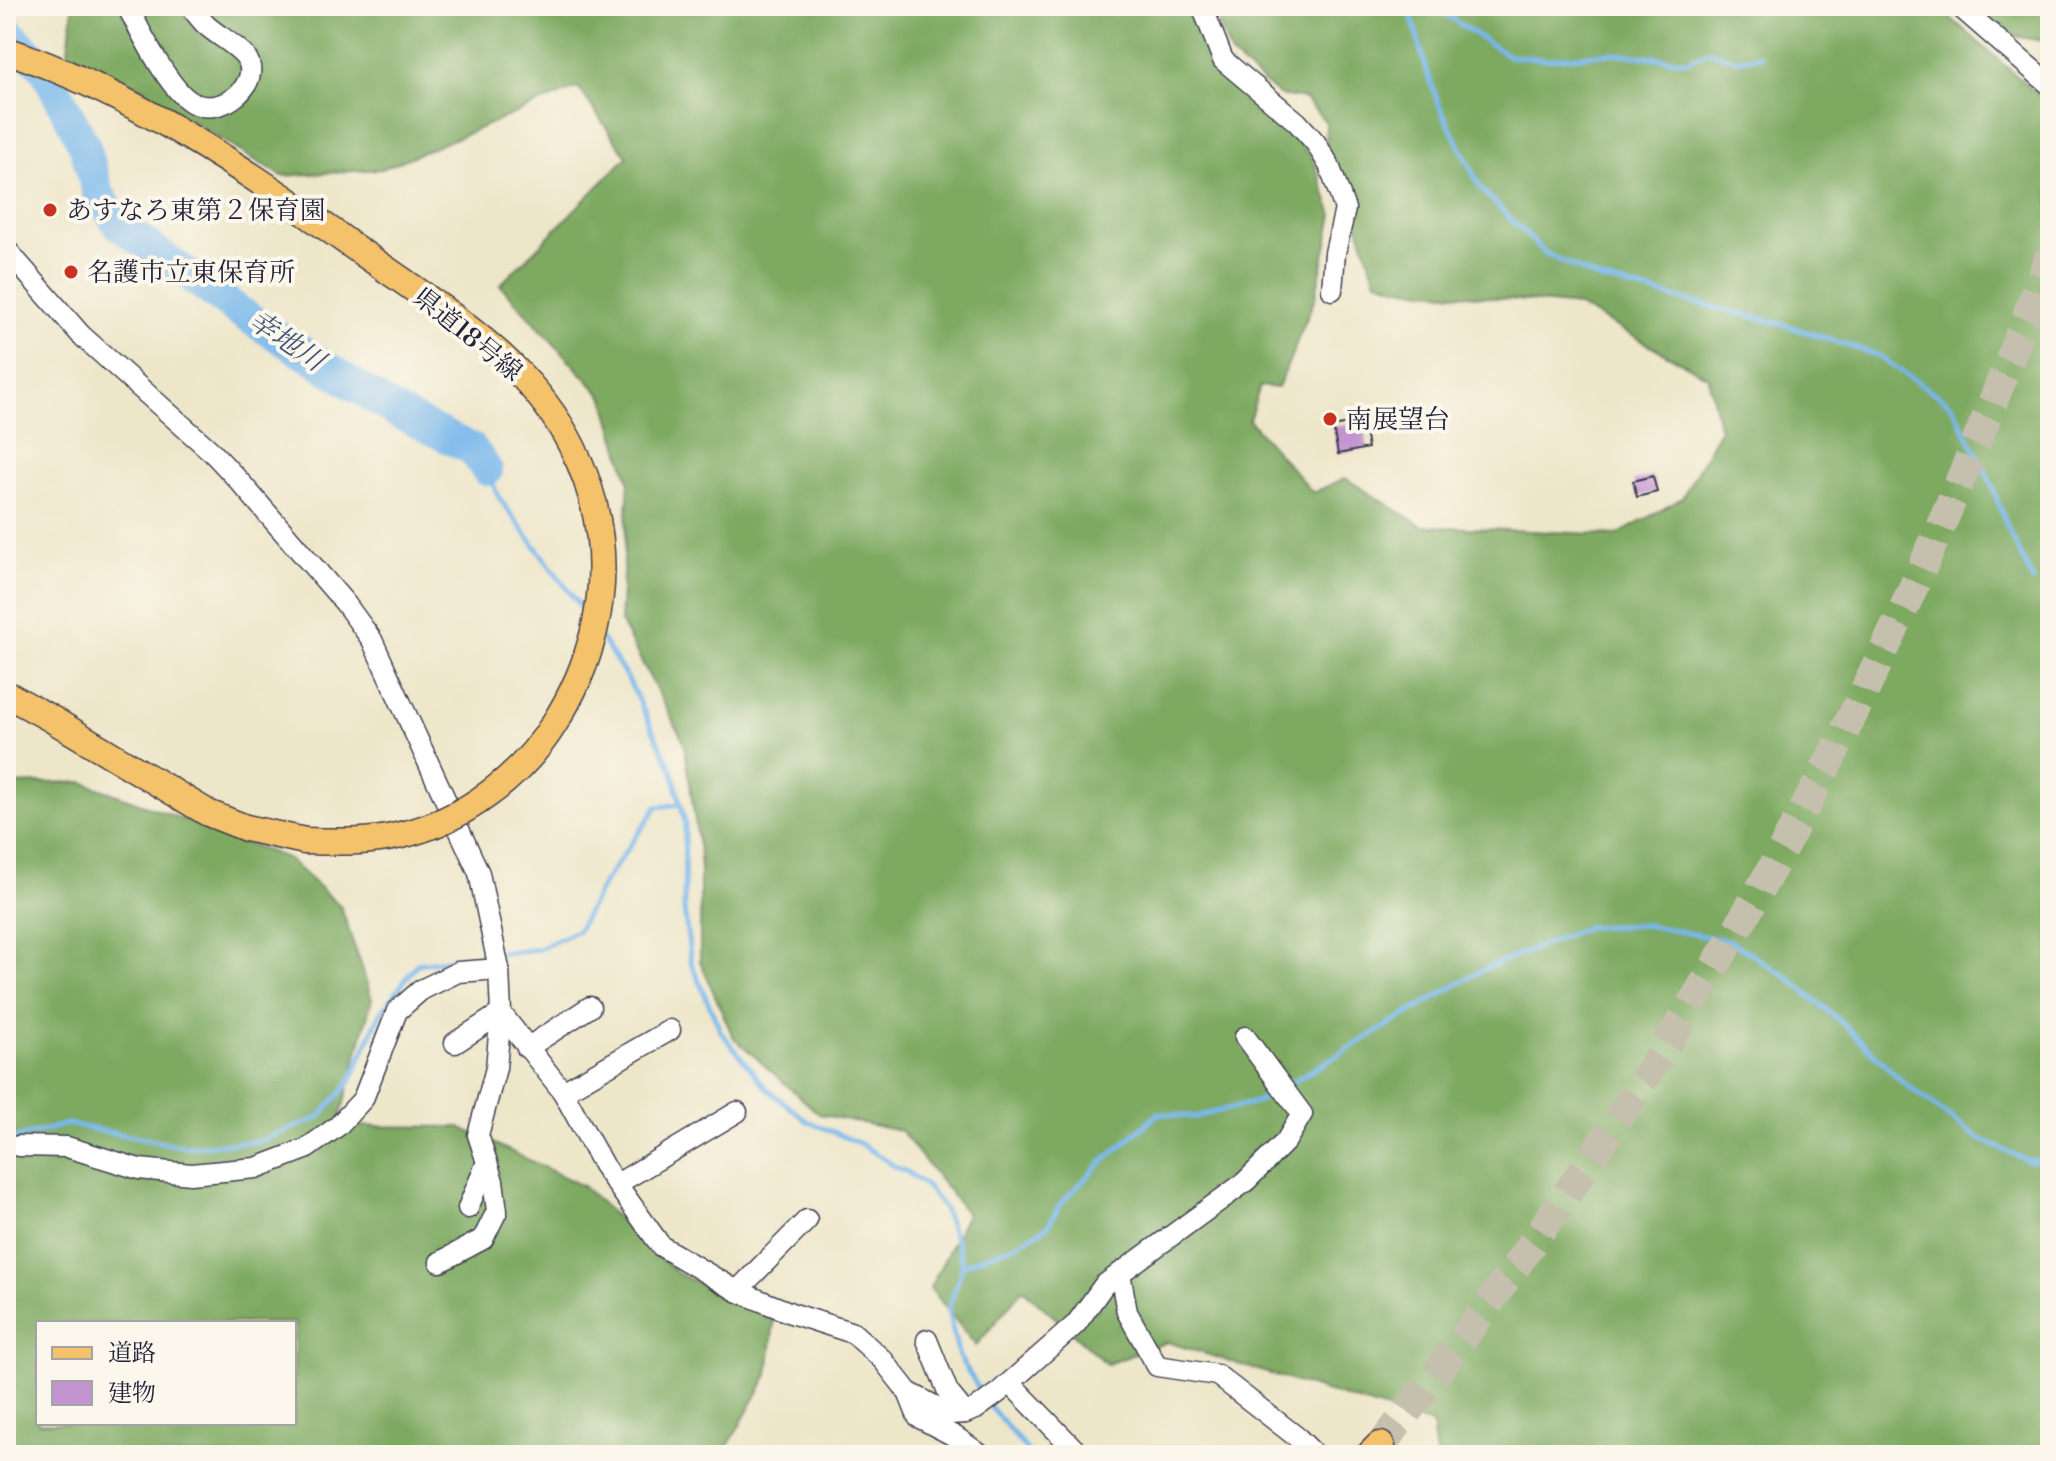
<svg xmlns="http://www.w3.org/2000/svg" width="2056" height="1461" font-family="'Libre Bodoni','Noto Serif JP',serif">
	<rect width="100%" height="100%" fill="#fbf7ec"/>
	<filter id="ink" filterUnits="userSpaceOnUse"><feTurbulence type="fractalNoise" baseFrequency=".0125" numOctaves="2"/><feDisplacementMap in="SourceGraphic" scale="16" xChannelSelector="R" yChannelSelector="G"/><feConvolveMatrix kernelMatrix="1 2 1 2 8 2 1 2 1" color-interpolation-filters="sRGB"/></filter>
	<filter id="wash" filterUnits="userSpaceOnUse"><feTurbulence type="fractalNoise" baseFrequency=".006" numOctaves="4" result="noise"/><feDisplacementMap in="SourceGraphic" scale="32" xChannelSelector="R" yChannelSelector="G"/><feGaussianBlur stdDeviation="1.8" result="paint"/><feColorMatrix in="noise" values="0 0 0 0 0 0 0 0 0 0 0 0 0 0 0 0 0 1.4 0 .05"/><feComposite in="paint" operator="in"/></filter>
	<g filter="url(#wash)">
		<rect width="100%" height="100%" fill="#eee6c9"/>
		<g fill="#7da961" stroke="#50664e" stroke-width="2" fill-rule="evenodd">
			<polygon points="73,6 1189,6 1214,64 1274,115 1313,159 1333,215 1315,298 1278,388 1260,386 1249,420 1313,493 1345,478 1422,526 1617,535 1682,498 1720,430 1708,377 1579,306 1405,289 1376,281 1350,202 1326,144 1326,122 1305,99 1279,95 1231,55 1212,6 1273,6 1280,15 1303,6 1937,6 2050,105 2050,1455 1436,1455 1432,1424 1167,1342 1107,1364 1023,1289 976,1346 930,1288 967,1214 901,1131 819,1114 733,1037 700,961 700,855 684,742 620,621 629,482 604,398 500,285 627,157 578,87 382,169 282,176 226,143 145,90 68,51"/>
			<polygon points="1977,6 2050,6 2050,42 2014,36"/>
			<path d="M 82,782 L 287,858 L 341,907 L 372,999 L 338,1126 L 460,1127 L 583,1186 L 677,1273 L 774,1320 L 768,1375 L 723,1455 L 6,1455 L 6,784 ZM 38,1323 L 294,1323 L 294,1423 L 38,1423 Z"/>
		</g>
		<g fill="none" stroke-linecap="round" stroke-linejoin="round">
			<g stroke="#78b7eb" stroke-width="5">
				<polyline points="1409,6 1426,69 1439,105 1481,189 1545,253 1599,279 1782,324 1877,355 1952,405 1991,483 2007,526 2033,581"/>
				<polyline points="1432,6 1509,56 1549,59 1611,53 1687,61 1710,51 1736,60 1761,56"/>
				<polyline points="487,470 499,498 588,617"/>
				<polyline points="602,639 629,681 673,772 685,823 684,909 691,963 721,1032 766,1088 807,1121 861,1144 896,1167 907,1172 926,1186 944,1209 957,1243 963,1265 948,1310 959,1357 983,1395"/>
				<polyline points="500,953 539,949 578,930 604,882 657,807 680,804"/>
				<polyline points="1287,1085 1480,971 1587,927 1646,925 1730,941 1786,976 1839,1020 1904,1083 1980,1139 2029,1161 2050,1159"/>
				<polyline points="6,1141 67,1124 187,1147 259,1141 319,1118 350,1082 380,1014 417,964 490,954"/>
				<polyline points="963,1265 1018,1244 1047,1227 1062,1202 1102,1162 1159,1113 1195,1117 1256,1102 1278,1090"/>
				<polyline points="988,1404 1031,1455"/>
			</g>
			<polyline stroke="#78b7eb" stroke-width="32" points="6,30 45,69 85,147 98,193 118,224 240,312 299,350 398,413 472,449 487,470"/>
		</g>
		<g id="blocks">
			<g fill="#c494d1">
				<polygon points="1363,421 1368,448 1338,454 1333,427"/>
				<polygon points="1653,476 1657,492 1637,497 1633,481"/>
			</g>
		</g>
	</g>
	<g filter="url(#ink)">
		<use href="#blocks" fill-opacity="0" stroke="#413f50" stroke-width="2"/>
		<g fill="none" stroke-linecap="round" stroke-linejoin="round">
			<path stroke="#c5bfad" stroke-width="30" stroke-dasharray="30 15" stroke-linecap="butt" d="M 1380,1447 C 1500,1292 1614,1133 1715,966 C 1851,741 1958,501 2050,255"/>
			<defs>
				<g id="minor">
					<path d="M 127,6 C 140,30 169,91 193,103 C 223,118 265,81 245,56 C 235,44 218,36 206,25 C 200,19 195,12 190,6"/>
					<polyline points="1202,6 1223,60 1297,122 1315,142 1329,165 1345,209 1335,253 1332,290"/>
					<polyline points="1959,6 2050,85"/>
					<polyline points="6,249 81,335 212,452 241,483 345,603 372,640 479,873 499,969 501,1013 563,1092 603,1165 661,1246 737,1291 791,1313 853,1333 883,1360 908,1392 950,1414 965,1413 976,1409 999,1392 1076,1324 1104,1285 1245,1182 1286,1141 1302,1114 1245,1037"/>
					<polyline points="455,1043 501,1013"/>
					<polyline points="527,1048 590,1007"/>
					<polyline points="563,1092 670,1030"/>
					<polyline points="18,1146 67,1147 139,1169 191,1174 256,1168 306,1149 338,1126 363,1099 397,1011 421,990 458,972 499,969"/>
					<polyline points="617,1184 737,1112"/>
					<polyline points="468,1208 487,1162"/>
					<polyline points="440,1262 483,1239 497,1211 493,1181 478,1135 496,1068 501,1013"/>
					<polyline points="1120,1273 1127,1312 1157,1366 1217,1375 1298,1438 1315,1455"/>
					<polyline points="737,1291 807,1220"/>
					<polyline points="927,1340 948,1392 965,1413"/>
					<polyline points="1010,1383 1080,1455"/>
					<polyline points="908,1392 918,1417 956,1437 981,1455"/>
				</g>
				<polyline id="major" points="6,694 50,718 208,813 246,828 305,841"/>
				<polyline id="highway" points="1372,1455 1380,1447"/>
			</defs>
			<use href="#minor" stroke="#413f50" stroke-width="23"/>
			<use href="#major" stroke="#413f50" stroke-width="29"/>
			<use href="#highway" stroke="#413f50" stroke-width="33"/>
			<use href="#minor" stroke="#fff" stroke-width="20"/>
			<use href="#major" stroke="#f4c26a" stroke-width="26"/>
			<use href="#highway" stroke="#f4c26a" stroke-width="30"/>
			<defs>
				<path id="major-bridge" d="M 6,50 C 131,93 241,166 347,242 C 400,280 466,321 512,366 C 614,465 630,605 554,724 C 521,777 463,821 401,835 C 370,843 337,842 305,841"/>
			</defs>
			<use href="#major-bridge" stroke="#413f50" stroke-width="29" stroke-linecap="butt"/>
			<use href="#major-bridge" stroke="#f4c26a" stroke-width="26"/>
		</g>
	</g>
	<g fill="#c8321e" stroke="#fbf7ec" stroke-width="3">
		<circle cx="50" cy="210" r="8"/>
		<circle cx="71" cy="272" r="8"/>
		<circle cx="1330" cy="419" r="8"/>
	</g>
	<g text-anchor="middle" stroke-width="8" stroke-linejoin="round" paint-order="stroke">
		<g font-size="26" fill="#22223b" stroke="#fbf7ec" text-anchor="start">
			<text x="66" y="219">あすなろ東第２保育園</text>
			<text x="87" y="281">名護市立東保育所</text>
			<text x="1346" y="428">南展望台</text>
		</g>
		<g font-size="26" fill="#22223b" stroke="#fbf7ec">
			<text transform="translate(468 334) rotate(39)" y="9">県道18号線</text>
		</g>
		<g font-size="28" font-style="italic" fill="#405679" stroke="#fbf7ec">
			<text transform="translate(287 340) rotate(34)" y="10">幸地川</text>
		</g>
	</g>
	<rect width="2056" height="1461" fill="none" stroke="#fbf7ec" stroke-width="32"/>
	<rect x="36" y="1321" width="260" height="104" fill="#fbf7ec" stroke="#a4a2a5" stroke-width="2"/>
	<rect x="52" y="1347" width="40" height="12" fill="#f4c26a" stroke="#a4a2a5" stroke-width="2"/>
	<text x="108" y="1361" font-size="24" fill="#22223b">道路</text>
	<rect x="52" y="1381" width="40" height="24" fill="#c494d1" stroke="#a4a2a5" stroke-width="2"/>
	<text x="108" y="1401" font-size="24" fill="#22223b">建物</text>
</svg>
